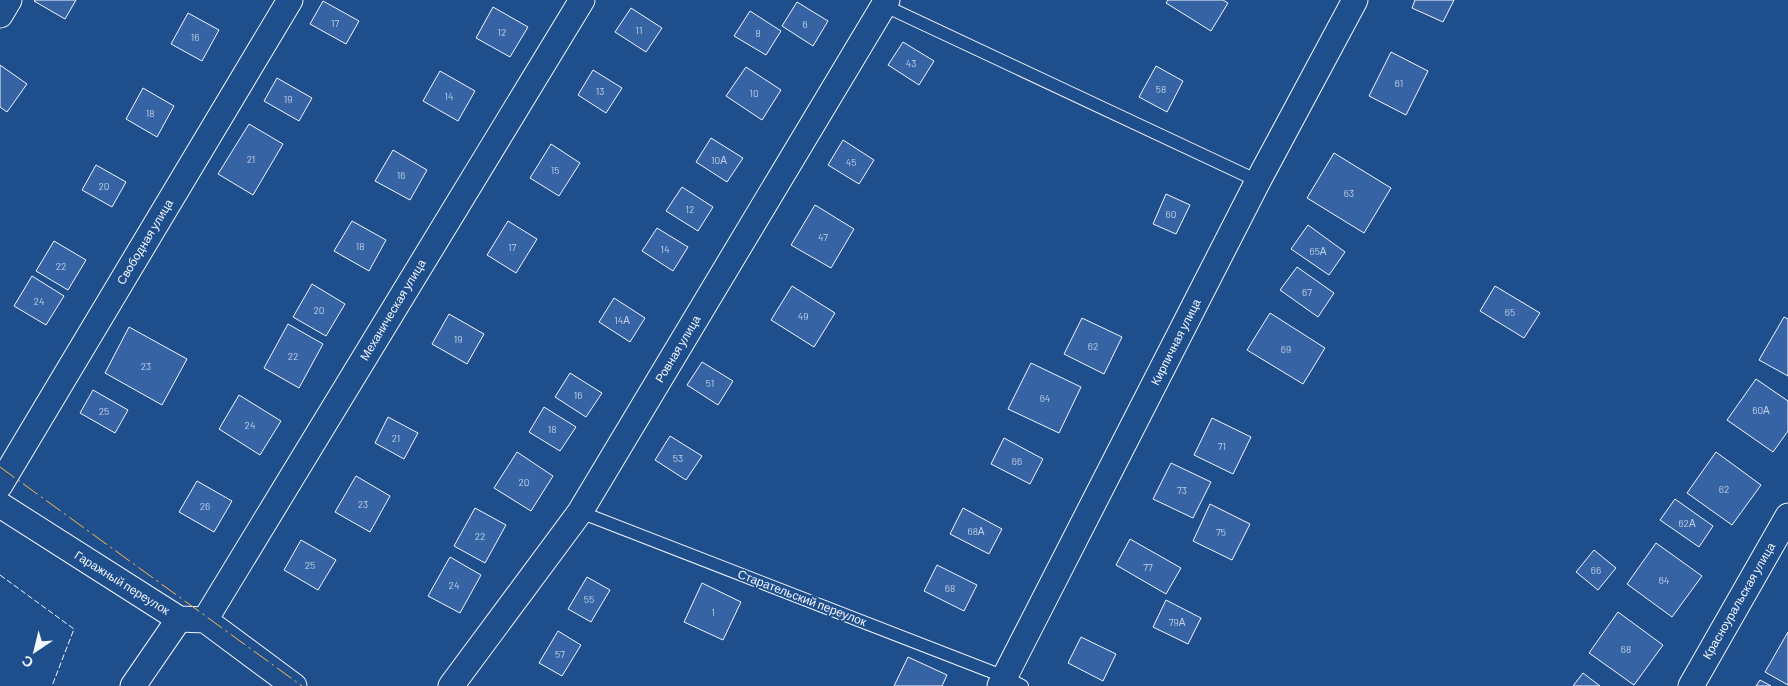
<svg xmlns="http://www.w3.org/2000/svg" width="1788" height="686" font-family="Barlow,sans-serif">
	<rect width="100%" height="100%" fill="#1f4e8c"/>
	<g fill="#3563a3" stroke="#f2f6ff">
		<polygon points="35,0 76,0 65,19 34,1"/>
		<polygon points="1168,0 1223,0 1228,3 1211,31 1166,3"/>
		<polygon points="1415,0 1454,0 1443,22 1412,8"/>
		<polygon points="323,1 359,21 346,44 310,24"/>
		<polygon points="797,2 828,21 813,46 782,26"/>
		<polygon points="493,7 528,27 510,57 476,38"/>
		<polygon points="631,8 662,28 646,52 615,32"/>
		<polygon points="750,11 781,31 766,55 734,36"/>
		<polygon points="188,13 219,30 202,61 171,44"/>
		<polygon points="903,42 934,61 919,85 888,65"/>
		<polygon points="1391,52 1428,71 1406,115 1369,96"/>
		<polygon points="0,65 27,84 7,112 0,107"/>
		<polygon points="1156,66 1183,81 1167,112 1139,97"/>
		<polygon points="746,67 781,90 762,120 726,96"/>
		<polygon points="593,70 622,88 606,113 578,95"/>
		<polygon points="440,71 475,91 458,121 423,101"/>
		<polygon points="277,78 312,98 299,121 264,101"/>
		<polygon points="143,88 174,106 157,137 126,119"/>
		<polygon points="249,124 283,144 253,195 218,174"/>
		<polygon points="711,138 743,158 727,182 696,162"/>
		<polygon points="843,140 874,160 859,184 828,165"/>
		<polygon points="551,144 580,163 559,196 530,178"/>
		<polygon points="393,150 427,170 410,200 375,181"/>
		<polygon points="1334,153 1391,188 1364,233 1307,198"/>
		<polygon points="96,165 126,182 112,207 82,190"/>
		<polygon points="682,187 713,207 698,231 666,211"/>
		<polygon points="1166,194 1190,205 1176,234 1153,224"/>
		<polygon points="815,205 854,229 831,268 791,245"/>
		<polygon points="352,221 386,240 369,271 334,251"/>
		<polygon points="508,221 537,239 516,273 487,255"/>
		<polygon points="1308,225 1345,252 1329,275 1291,249"/>
		<polygon points="657,228 688,247 673,271 642,251"/>
		<polygon points="54,241 86,260 68,290 36,271"/>
		<polygon points="1297,267 1334,293 1318,317 1280,290"/>
		<polygon points="32,276 64,296 46,325 14,306"/>
		<polygon points="312,284 345,304 326,336 293,317"/>
		<polygon points="792,286 835,313 814,347 771,320"/>
		<polygon points="1495,286 1540,313 1524,338 1480,311"/>
		<polygon points="614,298 645,318 630,342 599,322"/>
		<polygon points="1270,313 1325,348 1303,384 1247,350"/>
		<polygon points="449,314 484,334 467,364 432,344"/>
		<polygon points="1784,317 1788,319 1788,376 1759,360"/>
		<polygon points="1082,318 1122,337 1104,374 1064,354"/>
		<polygon points="288,324 323,344 299,388 264,368"/>
		<polygon points="129,327 187,359 162,405 105,373"/>
		<polygon points="702,362 733,381 718,405 687,385"/>
		<polygon points="1031,363 1081,387 1059,433 1008,409"/>
		<polygon points="570,373 602,393 586,417 555,397"/>
		<polygon points="1756,379 1788,401 1788,431 1773,452 1727,420"/>
		<polygon points="93,390 128,410 115,433 80,413"/>
		<polygon points="239,395 281,421 260,455 219,429"/>
		<polygon points="544,407 576,427 560,451 529,432"/>
		<polygon points="388,417 418,433 404,459 375,443"/>
		<polygon points="1212,418 1251,437 1233,474 1194,455"/>
		<polygon points="670,436 702,456 686,480 655,460"/>
		<polygon points="1004,438 1043,459 1030,484 991,464"/>
		<polygon points="517,452 553,476 531,511 494,488"/>
		<polygon points="1716,452 1761,485 1732,525 1687,493"/>
		<polygon points="1171,463 1211,482 1193,518 1153,499"/>
		<polygon points="356,476 390,496 370,532 335,512"/>
		<polygon points="197,481 232,501 214,532 179,512"/>
		<polygon points="1675,499 1713,526 1699,547 1660,520"/>
		<polygon points="1210,504 1250,524 1232,560 1193,541"/>
		<polygon points="475,508 506,525 485,563 454,546"/>
		<polygon points="963,508 1002,529 989,554 950,534"/>
		<polygon points="1130,539 1181,568 1166,594 1116,565"/>
		<polygon points="301,540 336,560 318,590 284,570"/>
		<polygon points="1656,543 1702,576 1672,617 1627,584"/>
		<polygon points="1594,550 1616,568 1598,590 1576,572"/>
		<polygon points="450,557 481,575 460,613 428,596"/>
		<polygon points="937,565 977,585 964,611 924,591"/>
		<polygon points="587,577 610,590 591,622 568,609"/>
		<polygon points="702,583 741,602 723,640 684,622"/>
		<polygon points="1166,600 1201,618 1188,644 1153,627"/>
		<polygon points="1618,612 1663,645 1634,685 1589,653"/>
		<polygon points="558,631 581,645 562,676 539,663"/>
		<polygon points="1788,632 1788,685 1765,672"/>
		<polygon points="1081,637 1116,654 1103,681 1068,663"/>
		<polygon points="908,657 947,675 942,686 894,686"/>
		<polygon points="1583,673 1600,686 1573,686"/>
		<polygon points="1760,680 1771,686 1756,686"/>
	</g>
	<g fill="none" stroke-linecap="round" stroke-linejoin="round">
		<defs>
			<g id="service">
				<polyline points="883,5 1258,181"/>
				<polyline points="580,512 1005,677 1022,686"/>
			</g>
			<g id="minor">
				<polyline points="0,15 9,0"/>
				<polyline points="0,485 290,0"/>
				<polyline points="0,505 179,619 205,620 294,686"/>
				<polyline points="205,620 582,0"/>
				<polyline points="133,686 179,619"/>
				<polyline points="451,686 580,512 887,0"/>
				<polyline points="1000,686 1258,181 1355,0"/>
				<polyline points="1691,686 1788,516"/>
			</g>
		</defs>
		<use href="#service" stroke="#f2f6ff" stroke-width="14"/>
		<use href="#minor" stroke="#f2f6ff" stroke-width="27"/>
		<use href="#service" stroke="#1f4e8c" stroke-width="12"/>
		<use href="#minor" stroke="#1f4e8c" stroke-width="25"/>
		<polyline stroke="#f2f6ff" stroke-width="1" stroke-dasharray="6 2.5" stroke-linecap="butt" points="0,575 74,629 52,686"/>
		<polyline stroke="#ffb74d" stroke-width="1" stroke-dasharray="18 4 2.5 4" stroke-linecap="butt" points="0,467 302,686"/>
	</g>
	<g text-anchor="middle" stroke-width="4" stroke-linejoin="round" paint-order="stroke">
		<g font-size="10" fill="#c3d1e8">
			<text x="335" y="27">17</text>
			<text x="805" y="28">6</text>
			<text x="639" y="34">11</text>
			<text x="502" y="36">12</text>
			<text x="758" y="37">8</text>
			<text x="195" y="41">16</text>
			<text x="911" y="67">43</text>
			<text x="1399" y="87">61</text>
			<text x="1161" y="93">58</text>
			<text x="600" y="95">13</text>
			<text x="754" y="97">10</text>
			<text x="449" y="100">14</text>
			<text x="288" y="103">19</text>
			<text x="150" y="117">18</text>
			<text x="251" y="163">21</text>
			<text x="719" y="164">10А</text>
			<text x="851" y="166">45</text>
			<text x="555" y="174">15</text>
			<text x="401" y="179">16</text>
			<text x="104" y="190">20</text>
			<text x="1349" y="197">63</text>
			<text x="690" y="213">12</text>
			<text x="1171" y="218">60</text>
			<text x="823" y="241">47</text>
			<text x="360" y="250">18</text>
			<text x="512" y="251">17</text>
			<text x="665" y="253">14</text>
			<text x="1318" y="255">65А</text>
			<text x="61" y="270">22</text>
			<text x="1307" y="296">67</text>
			<text x="39" y="305">24</text>
			<text x="319" y="314">20</text>
			<text x="1510" y="316">65</text>
			<text x="803" y="320">49</text>
			<text x="622" y="324">14А</text>
			<text x="458" y="343">19</text>
			<text x="1093" y="350">62</text>
			<text x="1286" y="353">69</text>
			<text x="293" y="360">22</text>
			<text x="146" y="370">23</text>
			<text x="710" y="387">51</text>
			<text x="578" y="399">16</text>
			<text x="1045" y="402">64</text>
			<text x="1761" y="414">60А</text>
			<text x="104" y="415">25</text>
			<text x="250" y="429">24</text>
			<text x="552" y="433">18</text>
			<text x="396" y="442">21</text>
			<text x="1222" y="450">71</text>
			<text x="678" y="462">53</text>
			<text x="1017" y="465">66</text>
			<text x="524" y="486">20</text>
			<text x="1724" y="493">62</text>
			<text x="1182" y="494">73</text>
			<text x="363" y="508">23</text>
			<text x="205" y="510">26</text>
			<text x="1687" y="527">62А</text>
			<text x="976" y="535">68А</text>
			<text x="1221" y="536">75</text>
			<text x="480" y="540">22</text>
			<text x="310" y="569">25</text>
			<text x="1148" y="571">77</text>
			<text x="1596" y="574">66</text>
			<text x="1664" y="584">64</text>
			<text x="454" y="589">24</text>
			<text x="950" y="592">68</text>
			<text x="589" y="603">55</text>
			<text x="713" y="616">1</text>
			<text x="1177" y="626">79А</text>
			<text x="1626" y="653">68</text>
			<text x="560" y="658">57</text>
		</g>
		<g font-size="12" fill="#f2f6ff" stroke="#1f4e8c">
			<text transform="translate(145 242) rotate(-59)" y="4">Свободная улица</text>
			<text transform="translate(393 310) rotate(-59)" y="4">Механическая улица</text>
			<text transform="translate(1176 342) rotate(-63)" y="4">Кирпичная улица</text>
			<text transform="translate(678 349) rotate(-59)" y="4">Ровная улица</text>
			<text transform="translate(122 583) rotate(32)" y="4">Гаражный переулок</text>
			<text transform="translate(802 598) rotate(21)" y="4">Старательский переулок</text>
			<text transform="translate(1739 601) rotate(-60)" y="4">Красноуральская улица</text>
		</g>
	</g>
	<g transform="translate(35 651) rotate(215)" stroke="#1f4e8c" stroke-width="4" paint-order="stroke">
	<path d="M0-4L9 19L0 12L-9 19Z" fill="#f2f6ff"/>
	<text y="-8" font-size="14" font-weight="bold" text-anchor="middle" fill="#f2f6ff">С</text>
	</g>
</svg>
